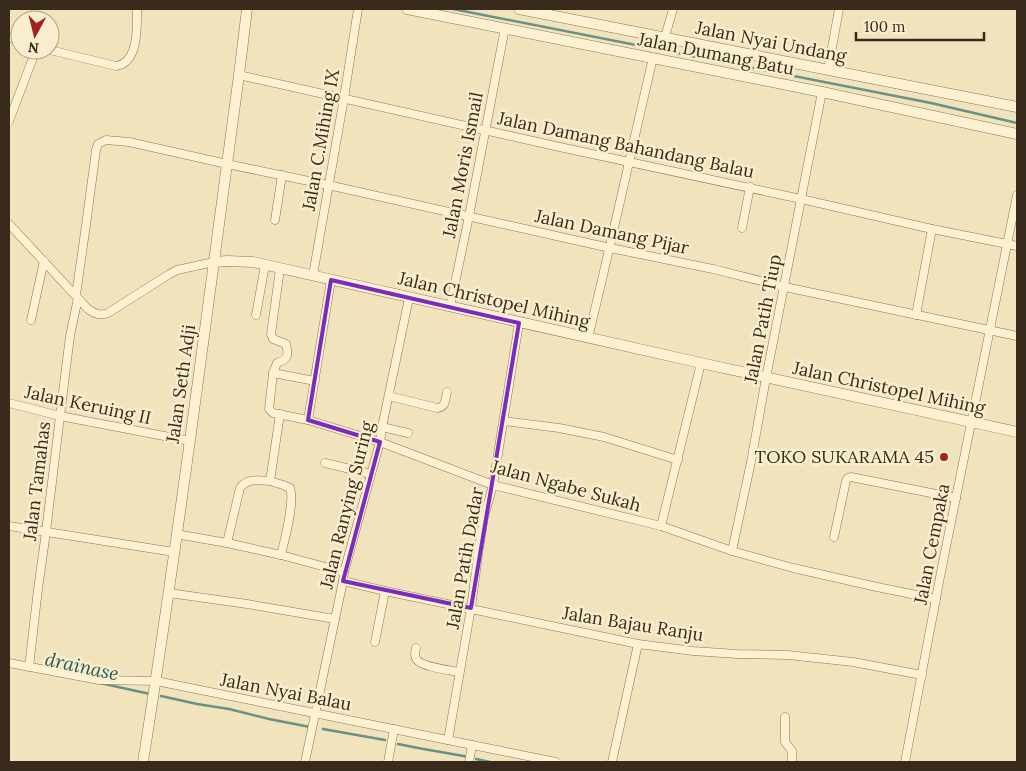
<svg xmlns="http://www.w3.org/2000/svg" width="1026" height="771" font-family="Lora,serif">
	<rect width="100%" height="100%" fill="#f1e4bd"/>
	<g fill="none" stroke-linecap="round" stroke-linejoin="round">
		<g stroke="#689188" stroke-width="2.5">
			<polyline points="453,9 931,103 1017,123"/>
			<polyline points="100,683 150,694"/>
			<polyline points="161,696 197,704 229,709 269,719 310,727"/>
			<polyline points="323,729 385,740"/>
			<polyline points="398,744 418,748 469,757"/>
			<polyline points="476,759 490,762"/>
		</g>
		<defs>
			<g id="minor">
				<polyline points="9,37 20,41"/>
				<polyline points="665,37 673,9"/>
				<path d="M 50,50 L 116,66 C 139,63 137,26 137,9"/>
				<polyline points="828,70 839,9"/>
				<polyline points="239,75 555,146 801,199 932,229 1017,246"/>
				<polyline points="9,121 36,50"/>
				<polyline points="275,220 282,175"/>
				<path d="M 9,224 L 88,309 C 95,314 100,316 108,313 L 168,275 L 177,270 L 214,262"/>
				<polyline points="742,228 750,187"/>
				<polyline points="313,275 344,98 358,9"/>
				<polyline points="76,295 86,225 96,150 98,144 106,140 129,142 227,164 328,185 610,248 713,269 785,287 1017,336"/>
				<polyline points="450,307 469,216 505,28"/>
				<polyline points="256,315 265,265"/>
				<polyline points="916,315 932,229"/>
				<polyline points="31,320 44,261"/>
				<path d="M 588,338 C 611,245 631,151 653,58"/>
				<path d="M 273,373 L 277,363 C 288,359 289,356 286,344 L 273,339 L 271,334 L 280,269"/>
				<polyline points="315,381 273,373 269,409 273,413 308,420 380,442 493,485 661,526 732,551 793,568 877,587 936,599"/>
				<path d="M 389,396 L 437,408 C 446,407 445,400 447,392"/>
				<polyline points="9,403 60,416 190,441"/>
				<polyline points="308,420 331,280"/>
				<polyline points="504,421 559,428 604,437 678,460"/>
				<polyline points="382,427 408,433"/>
				<polyline points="325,463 371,474"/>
				<path d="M 270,481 L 283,485 L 290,488 C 295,502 285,538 281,555"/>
				<polyline points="9,526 174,552"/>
				<polyline points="661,526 701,363"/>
				<polyline points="176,534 227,543 281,555 344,572"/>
				<polyline points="834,537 846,481 848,478 851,477 956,498"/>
				<path d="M 227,543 L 240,488 C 247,478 259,480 270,481 L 280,414"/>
				<polyline points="732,551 751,462 766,378 822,92"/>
				<polyline points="343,581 385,591 638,644 693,651 737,654 788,655 853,662 922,675"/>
				<polyline points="169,593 247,604 335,619"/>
				<polyline points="375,642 385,591"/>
				<path d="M 416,648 C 415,652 414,656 417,660 C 423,667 449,670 459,672"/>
				<polyline points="9,663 99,680 156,681 556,762"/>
				<polyline points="29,667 38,589 46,532 60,416 70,336 78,298"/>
				<polyline points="785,717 785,742 792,751 792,762"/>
				<polyline points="448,740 471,608 479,548 484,517 493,485 519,323"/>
				<polyline points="305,762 343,581 344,572 380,442 382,427 409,298"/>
				<polyline points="388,762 394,729"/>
				<polyline points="469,762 472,745"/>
				<polyline points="612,762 638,644"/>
				<polyline points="905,762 941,572 1017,195"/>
			</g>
			<g id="tertiary">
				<polyline points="407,9 822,92 1017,134"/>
				<polyline points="519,9 1017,107"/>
				<polyline points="214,262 227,261 253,262 701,363 1017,432"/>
				<path d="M 143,762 C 179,534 208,304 239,75 L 247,9"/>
			</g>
		</defs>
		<use href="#minor" stroke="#8b7455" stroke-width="9"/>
		<use href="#tertiary" stroke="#8b7455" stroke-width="11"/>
		<use href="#minor" stroke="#fcf1d1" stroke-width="8"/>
		<use href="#tertiary" stroke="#fcf1d1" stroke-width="10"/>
	</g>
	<path fill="none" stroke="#7b2cbf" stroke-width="4" stroke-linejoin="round" d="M 331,280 L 519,323 L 471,608 L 343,581 L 380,442 L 308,420 Z"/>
	<circle fill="#9f241f" stroke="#f8eecd" stroke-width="2" cx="944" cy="457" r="5"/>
	<g text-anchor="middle" stroke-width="5" stroke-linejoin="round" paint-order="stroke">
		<g font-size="18" fill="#392b1b" stroke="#f8eecd">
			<text transform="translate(771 42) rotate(11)" y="6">Jalan Nyai Undang</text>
			<text transform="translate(716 54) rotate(11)" y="6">Jalan Dumang Batu</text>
			<text transform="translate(321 140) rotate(-80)" y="6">Jalan C.Mihing IX</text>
			<text transform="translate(626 145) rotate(12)" y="6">Jalan Damang Bahandang Balau</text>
			<text transform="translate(463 165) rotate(-79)" y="6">Jalan Moris Ismail</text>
			<text transform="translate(612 232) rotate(12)" y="6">Jalan Damang Pijar</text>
			<text transform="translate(494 300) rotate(13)" y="6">Jalan Christopel Mihing</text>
			<text transform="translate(763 319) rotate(-79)" y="6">Jalan Patih Tiup</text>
			<text transform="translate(181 384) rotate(-82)" y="6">Jalan Seth Adji</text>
			<text transform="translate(889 388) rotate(12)" y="6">Jalan Christopel Mihing</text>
			<text transform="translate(88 405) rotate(12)" y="6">Jalan Keruing II</text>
			<text transform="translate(37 481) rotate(-83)" y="6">Jalan Tamahas</text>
			<text transform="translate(566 486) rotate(15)" y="6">Jalan Ngabe Sukah</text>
			<text transform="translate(347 505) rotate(-76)" y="6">Jalan Ranying Suring</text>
			<text transform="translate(932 544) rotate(-79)" y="6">Jalan Cempaka</text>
			<text transform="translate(465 558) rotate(-80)" y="6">Jalan Patih Dadar</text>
			<text transform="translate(633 624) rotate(9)" y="6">Jalan Bajau Ranju</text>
			<text transform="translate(286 692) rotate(11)" y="6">Jalan Nyai Balau</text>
		</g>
		<g font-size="18" fill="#392b1b" stroke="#f8eecd" text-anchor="end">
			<text x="934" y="463">TOKO SUKARAMA 45</text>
		</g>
		<g font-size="19" font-style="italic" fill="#285a59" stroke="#f8eecd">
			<text transform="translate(82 666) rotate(12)" y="7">drainase</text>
		</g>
	</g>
	<rect width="1026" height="771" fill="none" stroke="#392b1b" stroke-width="20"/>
	<g transform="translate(35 35) rotate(187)"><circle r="24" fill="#f8eecd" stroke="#aca086"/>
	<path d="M0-4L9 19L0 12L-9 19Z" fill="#9f241f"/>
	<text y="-8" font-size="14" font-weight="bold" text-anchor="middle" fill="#392b1b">N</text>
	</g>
	<path d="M856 32v8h128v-8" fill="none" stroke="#392b1b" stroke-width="2.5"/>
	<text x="864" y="32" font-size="15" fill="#392b1b" stroke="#f8eecd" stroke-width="4" paint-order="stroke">100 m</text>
</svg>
